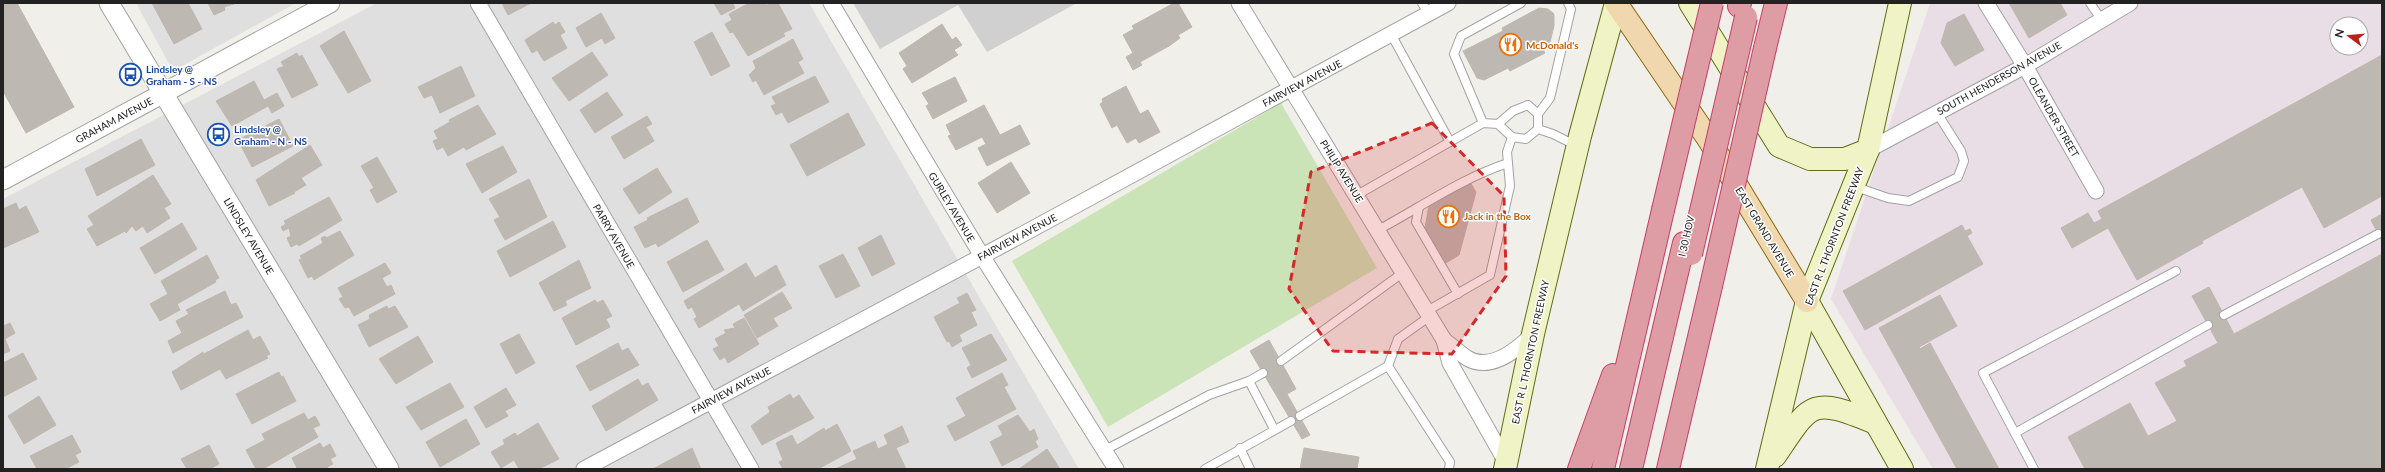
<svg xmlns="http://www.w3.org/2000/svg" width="2385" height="472" font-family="Lato,sans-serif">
	<rect width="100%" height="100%" fill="#f1efea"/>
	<g fill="#e0dfdf">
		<polygon points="136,3 296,3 173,71"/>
		<polygon points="377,3 809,3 1079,469 3,469 3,199"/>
	</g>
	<path fill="#e9dde6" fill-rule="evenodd" d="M 1930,3 L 2382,3 L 2382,469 L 1933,469 L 1831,299 ZM 2337,24 L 2361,24 L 2361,48 L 2337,48 Z"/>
	<polygon fill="#d0d0d0" points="853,3 1077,3 987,52 958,5 880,49"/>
	<polygon fill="#cbe4b7" points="1281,103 1377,268 1108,427 1012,261"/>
	<g fill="#beb8b3" stroke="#c1b7ae">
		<polygon points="7,3 17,3 74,107 26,133 3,91 3,5"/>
		<polygon points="152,3 188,3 202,29 174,44"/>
		<polygon points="208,3 237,3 224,7 225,10 214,15"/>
		<polygon points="502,3 531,3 508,15"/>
		<polygon points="714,3 735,3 733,4 735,8 721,15"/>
		<polygon points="749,3 764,3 766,5 778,3 792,29 783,33 785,36 748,56 733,32 730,33 725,24 732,20 729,14"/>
		<polygon points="1174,3 1178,3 1192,27 1178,35 1180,38 1169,46 1140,62 1142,65 1133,70 1126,57 1133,53 1123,35 1134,29 1132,26"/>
		<polygon points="2009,3 2060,3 2067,15 2029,38"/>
		<polygon points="1539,8 1548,9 1554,14 1554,26 1550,42 1542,47 1545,53 1510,71 1508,68 1484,80 1477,78 1463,51 1503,31 1502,28"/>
		<polygon points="601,13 615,38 605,44 602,38 586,47 576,28"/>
		<polygon points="1964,14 1984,50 1955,66 1941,43 1947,23"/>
		<polygon points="553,22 555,25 559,22 565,32 560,35 567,48 544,61 537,50 532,53 525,40"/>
		<polygon points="942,24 952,40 956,37 962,45 954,50 958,55 912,83 903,69 907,66 899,53"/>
		<polygon points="344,31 371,81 348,93 320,46"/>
		<polygon points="712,32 730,66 711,76 694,42"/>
		<polygon points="793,39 803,59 798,62 804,73 764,95 756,80 753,82 749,75 756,68 753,61"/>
		<polygon points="592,52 608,75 569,101 552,78"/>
		<polygon points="297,53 299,57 302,55 318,85 292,98 277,69 284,66 281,62"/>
		<polygon points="2382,55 2382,196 2324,228 2302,187 2202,241 2203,243 2137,280 2108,228 2072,248 2061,228 2088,213 2094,223 2102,219 2098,211"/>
		<polygon points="461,66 475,96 440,113 432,95 424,98 418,87"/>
		<polygon points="815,76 829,102 788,123 782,112 776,115 771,106 776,104 772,97"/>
		<polygon points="955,77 967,101 933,119 926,106 929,104 922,93"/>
		<polygon points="254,81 264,100 277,93 284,106 272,113 268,106 232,126 216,101"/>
		<polygon points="1126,86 1140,114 1148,110 1160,132 1139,143 1136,138 1127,143 1117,125 1112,128 1100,104 1103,102 1102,99"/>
		<polygon points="607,92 623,115 595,133 580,110"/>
		<polygon points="478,105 496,134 466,150 464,147 448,156 443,147 437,150 433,141 438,139 434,131 450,122 449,120"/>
		<polygon points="984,105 1000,135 1020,125 1030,144 987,166 978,148 986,144 982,137 956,150 948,136 951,135 946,125"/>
		<polygon points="848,113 865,145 807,176 790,145"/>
		<polygon points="647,116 652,124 646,127 654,141 624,159 611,137"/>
		<polygon points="279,119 293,146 252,167 238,140"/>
		<polygon points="141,139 155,165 97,196 85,169"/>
		<polygon points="310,145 322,165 301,178 306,185 294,192 295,193 269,206 256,180"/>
		<polygon points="503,146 517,172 482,193 466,164"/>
		<polygon points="377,157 397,192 377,203 370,190 374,188 361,166"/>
		<polygon points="1011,162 1030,193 997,213 978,183"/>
		<polygon points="657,168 672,192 639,214 623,189"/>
		<polygon points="153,175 171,204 164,208 170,218 147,233 143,226 136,231 132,226 126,233 125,231 97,246 87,229 94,225 88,216"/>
		<polygon points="529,179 547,217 505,240 494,220 500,217 489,199"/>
		<polygon points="1470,182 1476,192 1459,255 1446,263 1425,228 1429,205"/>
		<polygon points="329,197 342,220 299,246 297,244 291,247 287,238 291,236 289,228 283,231 281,227 286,224 284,221"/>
		<polygon points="687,198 699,222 658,247 656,243 645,248 634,227 648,220 647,218"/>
		<polygon points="16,203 19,210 26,206 39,232 3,248 3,209"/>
		<polygon points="2382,214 2382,241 2371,220"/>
		<polygon points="553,221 566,247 510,277 497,251"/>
		<polygon points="182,223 197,249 155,274 140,248"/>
		<polygon points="1962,225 1965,231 1970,229 1972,233 1967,236 1983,264 1865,330 1843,291"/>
		<polygon points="340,231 354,255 314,280 312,276 308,278 299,260 302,259 300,256 323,243 321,238 325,236 326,238"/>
		<polygon points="881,235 895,264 872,276 858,248"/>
		<polygon points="707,240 724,270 683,292 667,262"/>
		<polygon points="843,254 860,286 836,298 819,266"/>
		<polygon points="2382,254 2382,469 2085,469 2068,437 2130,403 2148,436 2177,421 2155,383 2187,366 2184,361 2218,343 2192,296 2209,287 2234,334"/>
		<polygon points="207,255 219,278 215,280 216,282 177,304 180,310 160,321 150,304 168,294 161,281"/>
		<polygon points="579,260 591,288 565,301 567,305 554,311 539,283"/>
		<polygon points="385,263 391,273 382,278 387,287 391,285 395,294 354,316 349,307 345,308 339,299 343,297 338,288"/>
		<polygon points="746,263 755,278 776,265 786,285 743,311 739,304 699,328 694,319 697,317 692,307 688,309 684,301"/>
		<polygon points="225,291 231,305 236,303 243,317 173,353 168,341 182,333 176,321 189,314 186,310"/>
		<polygon points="782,292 792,308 773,318 778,326 757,338 744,315"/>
		<polygon points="967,293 976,310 971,312 977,325 959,335 962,341 952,347 949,341 947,342 934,317 960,303 957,298"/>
		<polygon points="1940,295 1957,326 1919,347 1920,349 1930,343 1999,469 1957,469 1879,328"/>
		<polygon points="595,300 597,303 603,300 612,316 606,319 610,327 576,345 562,318"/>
		<polygon points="387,306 388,309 395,306 408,327 369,347 358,325 370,319 369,315"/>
		<polygon points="744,318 759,344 728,363 725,357 720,360 713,349 719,346 715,339 726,333 724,330 735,328 733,324"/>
		<polygon points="10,323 15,333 5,339 10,351 3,354 3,326"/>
		<polygon points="248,330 253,340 260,336 270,354 266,356 268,358 226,379 220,369 181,390 172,372 203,352 204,354"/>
		<polygon points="519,334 535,363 516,374 500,344"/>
		<polygon points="991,334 1007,360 972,378 967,368 971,365 962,348"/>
		<polygon points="418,336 433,362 396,384 379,359"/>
		<polygon points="1269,340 1296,389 1287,394 1310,435 1302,439 1250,351"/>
		<polygon points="618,343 622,351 628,348 639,365 590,391 576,366"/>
		<polygon points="23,353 37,379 3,397 3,363"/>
		<polygon points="279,372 281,377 283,376 296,401 252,424 236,394"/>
		<polygon points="1002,373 1008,385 1004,387 1016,409 955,441 947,426 966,416 956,398"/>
		<polygon points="638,379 642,386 648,383 658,400 606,431 592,406"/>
		<polygon points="450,383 464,407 421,430 406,407"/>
		<polygon points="506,388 516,405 505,411 508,416 486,428 474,407"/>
		<polygon points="790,394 793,399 799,395 814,418 762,445 751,426 770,412 768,407"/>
		<polygon points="39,396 56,425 24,444 8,416"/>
		<polygon points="304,413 308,420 315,416 320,425 313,428 318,437 263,469 256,469 246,450 265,440 262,434"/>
		<polygon points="1018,415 1030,432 1034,429 1038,439 1035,441 1038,447 1002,466 990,442 1003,435 998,426"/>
		<polygon points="466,419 480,444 440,467 426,442"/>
		<polygon points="538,423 559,459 539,469 519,469 514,460 501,468 491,452 505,444 503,440 515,433 517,436"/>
		<polygon points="837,424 851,451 818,469 783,469 779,462 783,460 776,443 792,435 797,445 824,428 825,431"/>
		<polygon points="902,426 909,442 896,448 906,469 835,469 857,459 853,451 875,441 878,449 888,444 884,435"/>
		<polygon points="72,435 81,452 75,455 79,462 65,469 37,469 30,456"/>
		<polygon points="320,443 323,448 330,444 336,456 330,459 333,464 327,467 328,469 294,469 297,468 292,458"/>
		<polygon points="209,445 219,464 210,469 187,469 181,459"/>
		<polygon points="692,448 701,469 653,469"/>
		<polygon points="1304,448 1359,457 1357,469 1300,469"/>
		<polygon points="1047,449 1060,469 1019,469"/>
	</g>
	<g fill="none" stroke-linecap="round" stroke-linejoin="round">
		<defs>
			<g id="service">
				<polyline points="1422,3 1429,14"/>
				<polyline points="2090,3 2101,19"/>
				<polyline points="1391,34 1450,142"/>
				<polyline points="1538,114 1550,98 1571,9 1568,3"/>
				<polyline points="1483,123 1454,54 1461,36 1521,3"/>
				<polyline points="1498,124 1513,111 1528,105 1538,114 1538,129"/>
				<polyline points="1853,186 1888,198 1909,201 1958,177 1964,161 1961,151 1937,113"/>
				<polyline points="1357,195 1483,123 1498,124 1512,137 1526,139 1538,129 1553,134 1577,146"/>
				<polyline points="1419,207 1416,222 1458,294"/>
				<path d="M 1378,230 C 1421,207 1462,178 1508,163"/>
				<polyline points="1427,311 1490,275 1510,186 1507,152 1512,137"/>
				<polyline points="2224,315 2378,234"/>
				<polyline points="1281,361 1404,272"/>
				<polyline points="1388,366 1450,462 1449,469"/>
				<polyline points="1249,381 1274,429"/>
				<polyline points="1300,416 1388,366 1398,339 1430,316"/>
				<polyline points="2015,433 2208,325"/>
				<polyline points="1240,448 1250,469"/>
				<polyline points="1105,450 1209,395 1249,381 1263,373"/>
				<polyline points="1205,469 1291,421"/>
				<polyline points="2034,469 1983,373 2176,271"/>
			</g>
			<g id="minor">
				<polyline points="478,3 751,469"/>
				<polyline points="831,3 982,256 1116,469"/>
				<polyline points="1239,3 1444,340"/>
				<polyline points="1986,3 2025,66 2096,191"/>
				<polyline points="1868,150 2025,66 2130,3"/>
				<path d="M 1506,462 L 1450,363 L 1444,340 C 1452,346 1459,353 1467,358 C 1490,372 1517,350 1533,334"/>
				<polyline points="584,469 1001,246 1448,3"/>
			</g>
			<g id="tertiary">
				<polyline points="109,3 389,469"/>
				<polyline points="3,180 330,3"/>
			</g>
			<g id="secondary">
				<polyline points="1690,3 1779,146 1810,159 1845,159 1868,150"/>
				<polyline points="1807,301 1902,469"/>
				<path d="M 1775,456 C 1811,403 1810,396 1873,422"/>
				<polyline points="1505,469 1533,334 1580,136 1616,3"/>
				<polyline points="1767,469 1807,301 1868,150 1900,3"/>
			</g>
			<polyline id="primary" points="1616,3 1709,140 1807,301"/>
			<g id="motorway">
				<polyline points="1739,6 1740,3"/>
				<polyline points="1765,48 1776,3"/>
				<polyline points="1579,469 1613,375"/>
				<polyline points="1603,469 1663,210"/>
				<polyline points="1631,469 1684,243"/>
				<polyline points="1668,469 1711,286"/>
			</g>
		</defs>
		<use href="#service" stroke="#a3a3a3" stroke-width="10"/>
		<use href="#minor" stroke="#a3a3a3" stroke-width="17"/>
		<use href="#tertiary" stroke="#a3a3a3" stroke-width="21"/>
		<use href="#secondary" stroke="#616e13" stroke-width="24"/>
		<use href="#primary" stroke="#8d6a13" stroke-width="24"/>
		<use href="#motorway" stroke="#c73f68" stroke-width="24"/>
		<use href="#service" stroke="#fff" stroke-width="8"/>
		<use href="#minor" stroke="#fff" stroke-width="15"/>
		<use href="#tertiary" stroke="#fff" stroke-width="19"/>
		<use href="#secondary" stroke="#eff3c6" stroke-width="22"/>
		<use href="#primary" stroke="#f1d7ae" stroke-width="22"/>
		<use href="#motorway" stroke="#de9ca5" stroke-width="22"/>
		<defs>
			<g id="motorway-bridge">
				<polyline points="1663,210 1712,3"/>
				<polyline points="1691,254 1746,17"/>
				<polyline points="1711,286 1765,48"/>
			</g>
		</defs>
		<use href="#motorway-bridge" stroke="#c73f68" stroke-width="24" stroke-linecap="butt"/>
		<use href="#motorway-bridge" stroke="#de9ca5" stroke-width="22"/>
	</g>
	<path fill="#d62828" fill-opacity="0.2" stroke="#d62828" stroke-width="3" stroke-dasharray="8 5" stroke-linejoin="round" d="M 1432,123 L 1504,196 L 1506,276 L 1452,354 L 1333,351 L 1289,289 L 1311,172 Z"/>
	<defs>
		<symbol id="restaurant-ring" viewBox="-11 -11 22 22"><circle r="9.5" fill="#fff" stroke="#e8710a" stroke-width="1.5"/><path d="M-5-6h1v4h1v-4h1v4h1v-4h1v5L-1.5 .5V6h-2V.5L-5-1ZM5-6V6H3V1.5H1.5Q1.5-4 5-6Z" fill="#e8710a"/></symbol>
		<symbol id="bus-ring" viewBox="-11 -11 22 22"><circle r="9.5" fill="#fff" stroke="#1a4fb4" stroke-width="1.5"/><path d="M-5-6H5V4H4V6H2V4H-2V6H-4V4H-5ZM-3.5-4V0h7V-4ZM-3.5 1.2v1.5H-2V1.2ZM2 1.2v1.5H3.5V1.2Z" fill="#1a4fb4"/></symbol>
	</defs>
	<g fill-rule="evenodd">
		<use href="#restaurant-ring" x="1498" y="32" width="25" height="25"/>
		<use href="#bus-ring" x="118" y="62" width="25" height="25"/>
		<use href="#bus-ring" x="206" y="122" width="25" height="25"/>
		<use href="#restaurant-ring" x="1436" y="204" width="25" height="25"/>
	</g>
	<g text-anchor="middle" stroke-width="3" stroke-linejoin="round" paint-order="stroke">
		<g font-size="10" font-weight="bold" fill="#c56008" stroke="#fff" text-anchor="start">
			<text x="1526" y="49">McDonald's</text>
			<text x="1464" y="220">Jack in the Box</text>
		</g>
		<g font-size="10" font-weight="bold" fill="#164399" stroke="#fff" text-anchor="start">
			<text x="146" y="73">Lindsley @<tspan x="146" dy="12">Graham - S - NS</tspan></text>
			<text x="234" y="133">Lindsley @<tspan x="234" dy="12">Graham - N - NS</tspan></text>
		</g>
		<g font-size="10" fill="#222" stroke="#fff">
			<text transform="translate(1999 78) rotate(-29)" y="4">SOUTH HENDERSON AVENUE</text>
			<text transform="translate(1302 83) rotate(-28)" y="4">FAIRVIEW AVENUE</text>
			<text transform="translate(2054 117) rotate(60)" y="4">OLEANDER STREET</text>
			<text transform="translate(114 120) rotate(-28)" y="4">GRAHAM AVENUE</text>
			<text transform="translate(1342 171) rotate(58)" y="4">PHILIP AVENUE</text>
			<text transform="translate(952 207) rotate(59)" y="4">GURLEY AVENUE</text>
			<text transform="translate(1765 232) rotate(59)" y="4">EAST GRAND AVENUE</text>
			<text transform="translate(249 236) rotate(59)" y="4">LINDSLEY AVENUE</text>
			<text transform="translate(614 236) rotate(60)" y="4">PARRY AVENUE</text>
			<text transform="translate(1686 236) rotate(-77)" y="4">I 30 HOV</text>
			<text transform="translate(1834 236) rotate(-69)" y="4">EAST R L THORNTON FREEWAY</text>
			<text transform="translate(1017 237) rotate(-28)" y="4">FAIRVIEW AVENUE</text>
			<text transform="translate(1530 352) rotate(-78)" y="4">EAST R L THORNTON FREEWAY</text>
			<text transform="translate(731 390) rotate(-28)" y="4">FAIRVIEW AVENUE</text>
		</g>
	</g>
	<rect width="2385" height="472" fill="none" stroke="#222222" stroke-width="8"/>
	<g transform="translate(2349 36) rotate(286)"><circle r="19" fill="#ffffff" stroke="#a7a7a7"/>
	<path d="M0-3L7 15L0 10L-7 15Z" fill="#bb2019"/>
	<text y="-6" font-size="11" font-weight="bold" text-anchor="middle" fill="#222222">N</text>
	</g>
</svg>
